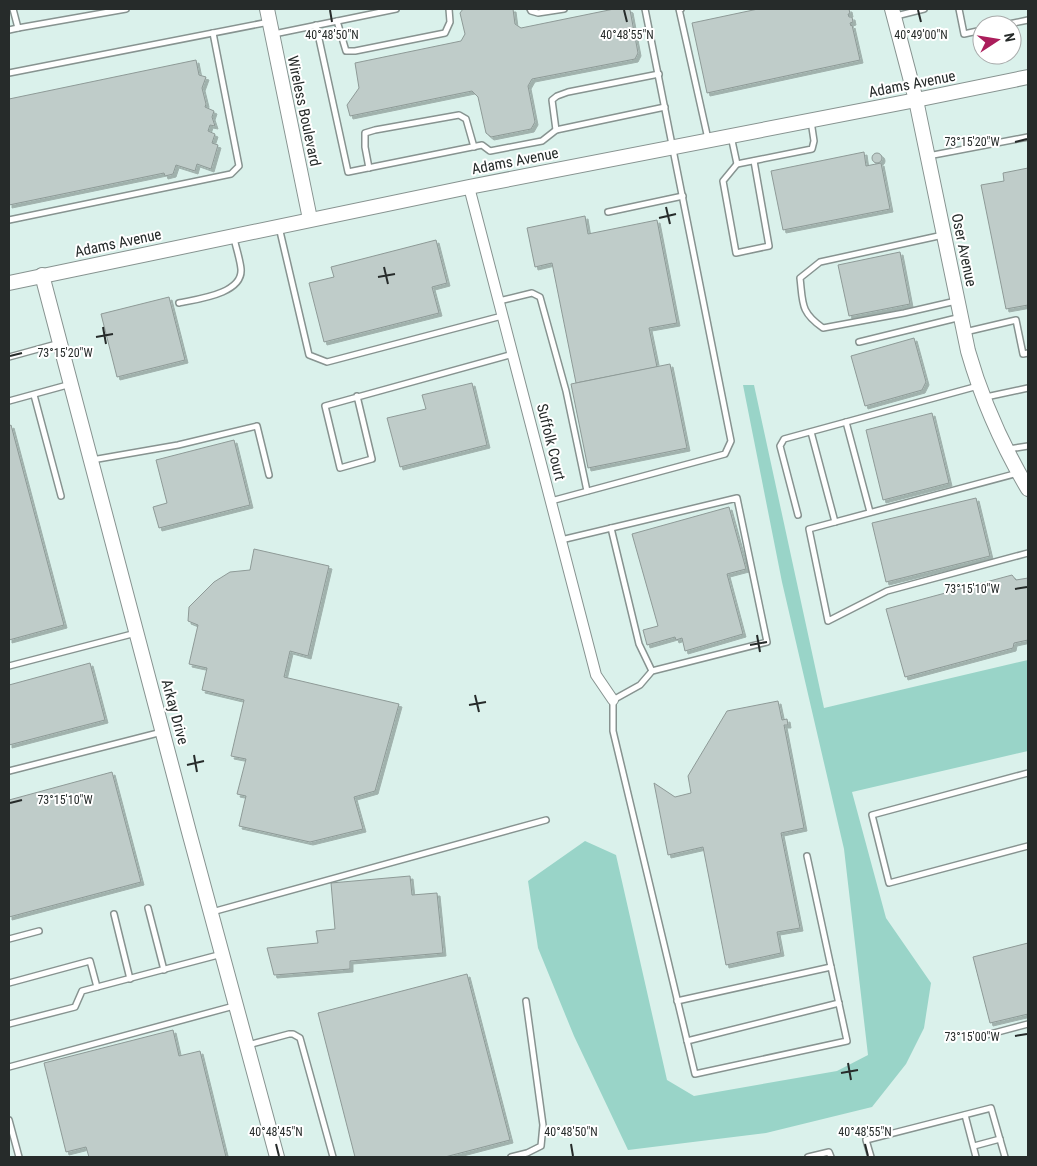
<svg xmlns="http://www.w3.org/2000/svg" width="1037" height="1166" font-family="'Roboto Condensed',sans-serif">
	<defs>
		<filter id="shadow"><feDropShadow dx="3" dy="3" stdDeviation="0" flood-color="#0004"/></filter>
	</defs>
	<rect width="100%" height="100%" fill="#effcf9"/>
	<path fill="#daf1eb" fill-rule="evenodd" d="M 9,9 L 1028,9 L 1028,1157 L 9,1157 ZM 982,25 L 1012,25 L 1012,55 L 982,55 Z"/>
	<polygon fill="#99d4c8" points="743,385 754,385 824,708 1028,660 1028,751 852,792 886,918 931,983 924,1028 906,1064 872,1107 766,1133 628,1150 574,1036 538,948 528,881 585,841 616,855 667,1080 694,1096 837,1071 868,1055 844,849 782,582"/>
	<g fill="#bfccc9" stroke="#8e9a97" filter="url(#shadow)">
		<polygon points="463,9 513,9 515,24 521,28 614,9 628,9 630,10 638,53 635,59 532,79 528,86 535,122 531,129 491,137 486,133 478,97 472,91 350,116 347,105 359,88 355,63 461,41 465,34 460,13"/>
		<polygon points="758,9 849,9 850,14 848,14 849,17 852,17 853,22 850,23 851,26 852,25 860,60 707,93 692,23"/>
		<polygon points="196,60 199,75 206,77 202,88 206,104 205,107 214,111 212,117 215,126 210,125 208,131 215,134 212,143 218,145 211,169 197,164 195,171 176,165 173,174 165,176 164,173 9,205 9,99"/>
		<polygon points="864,152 866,166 881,163 890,209 783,230 771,171"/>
		<circle cx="877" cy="158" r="5"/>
		<polygon points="1028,168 1028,305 1006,309 981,185 1004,181 1003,173"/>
		<polygon points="585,216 588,234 657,220 677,323 649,328 657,367 576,383 552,263 535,267 527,228"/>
		<polygon points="436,240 447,283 432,287 439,313 324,342 309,283 334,277 331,267"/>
		<polygon points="900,252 910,304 849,316 838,265"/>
		<polygon points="169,297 185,360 117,377 101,314"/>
		<polygon points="914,338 926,382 922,390 865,406 851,356"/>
		<polygon points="670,364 687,448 588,468 571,384"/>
		<polygon points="472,383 487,445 400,467 387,418 426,409 422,395"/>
		<polygon points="932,413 949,483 883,500 866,430"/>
		<polygon points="11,425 64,625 9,640 9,426"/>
		<polygon points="234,440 250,505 159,528 153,507 167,503 156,460"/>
		<polygon points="976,498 990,556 886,582 872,523"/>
		<polygon points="729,507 746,569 727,574 743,634 685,651 682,638 676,640 675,637 647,645 643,630 658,626 632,534"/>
		<polygon points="254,549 329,566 308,656 290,651 284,677 399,704 375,791 354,797 363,829 310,842 239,826 246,796 237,794 246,759 231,756 244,700 202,690 207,668 189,664 198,625 188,621 189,607 214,582 230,572 250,570"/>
		<polygon points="1012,575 1016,580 1028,578 1028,640 1014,643 1013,648 905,677 886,609"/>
		<polygon points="90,663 105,720 9,745 9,685"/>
		<polygon points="778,701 782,720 787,719 788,725 784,725 804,828 781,833 800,928 777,932 781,953 726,965 703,847 668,855 654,783 675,797 691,793 688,776 727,711"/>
		<polygon points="112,772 141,882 9,917 9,800"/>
		<polygon points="410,876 412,895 437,893 443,953 350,961 350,969 274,975 267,948 318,943 316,931 335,929 331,883"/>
		<polygon points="1028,943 1028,1014 990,1023 973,957"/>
		<polygon points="467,974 510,1140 445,1157 355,1157 318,1013"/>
		<polygon points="173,1030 179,1056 200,1051 226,1157 89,1157 86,1147 66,1152 44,1063"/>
	</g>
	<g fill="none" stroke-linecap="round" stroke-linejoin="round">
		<defs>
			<g id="lane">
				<polyline points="13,9 18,28 126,9"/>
				<polyline points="530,9 531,11 538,13 564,9"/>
				<polyline points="681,9 679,9 708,139"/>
				<polyline points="959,9 964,34 982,30"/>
				<polyline points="896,16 924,9"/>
				<polyline points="337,21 346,51 355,51 445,33 450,22 449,9"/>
				<polyline points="316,25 348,172 482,145 490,151 542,141 556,130 665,107"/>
				<polyline points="1004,25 1028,20"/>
				<polyline points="9,30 18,28"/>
				<polyline points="274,34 396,9"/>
				<polyline points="9,73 269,22"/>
				<polyline points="556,130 552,100 557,96 568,92 659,74"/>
				<polyline points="731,136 737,164 812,149 814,141 811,121"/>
				<polyline points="928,156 1028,137"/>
				<polyline points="737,164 723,181 736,253 769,246 754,161"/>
				<polyline points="369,168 365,147 365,133 375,130 459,115 466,119 474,147"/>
				<polyline points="608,212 683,196"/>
				<polyline points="9,220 231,174 239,166 213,33"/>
				<polyline points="279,227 309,355 327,362 502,316"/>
				<path d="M 943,235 L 820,262 L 800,278 C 803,303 800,312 823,328 L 904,313 L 956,301"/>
				<polyline points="499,301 532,293 540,297 566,391 587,491"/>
				<path d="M 179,303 C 197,299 243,294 241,269 C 240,259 236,248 234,238"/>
				<polyline points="965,332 1016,320 1023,354 1028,353"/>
				<polyline points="859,342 961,317"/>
				<polyline points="9,357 60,343"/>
				<polyline points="34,395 61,496"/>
				<polyline points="357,396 372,459 340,468 325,406 513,354"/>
				<polyline points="986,397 1028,388"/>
				<polyline points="9,401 71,384"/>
				<polyline points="846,422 870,512"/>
				<polyline points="811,432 835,522"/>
				<polyline points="1009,449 1028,446"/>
				<polyline points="92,460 178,445 257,426 269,475"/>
				<polyline points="1018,473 809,529 828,621 887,591 1028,553"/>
				<polyline points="551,501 725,454 731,441 645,9"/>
				<polyline points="798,515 780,446 784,439 978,386"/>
				<polyline points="611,528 639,644 652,671"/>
				<polyline points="561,540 737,498 767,642 652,671 640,685 613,700 613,731 695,1074 847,1041 807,856"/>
				<polyline points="9,666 136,633"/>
				<polyline points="9,771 162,732"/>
				<polyline points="1028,773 872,815 889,883 1028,846"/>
				<polyline points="148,908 164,970"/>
				<polyline points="212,912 546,820"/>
				<polyline points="114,914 130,979"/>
				<polyline points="9,939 39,931"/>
				<polyline points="9,983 90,961 97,987"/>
				<polyline points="677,1001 831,967"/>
				<polyline points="9,1024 75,1007 82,991 222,954"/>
				<polyline points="979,1037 1028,1024"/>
				<polyline points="687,1041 839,1003"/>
				<polyline points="248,1045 289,1034 293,1034 300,1038 333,1157"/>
				<polyline points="9,1067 234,1006"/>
				<polyline points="965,1115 976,1157"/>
				<polyline points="9,1120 19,1157"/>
				<polyline points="974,1146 1000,1139"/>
				<polyline points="511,1157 527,1153 541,1146 543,1125 526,1001"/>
				<polyline points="808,1157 829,1152 831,1157"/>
				<polyline points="871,1157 866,1140 991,1108 1005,1157"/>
			</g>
			<polyline id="street" points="469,187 596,675 613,700"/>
			<g id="secondary">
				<polyline points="267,9 310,219"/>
				<path d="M 892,9 L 916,100 L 968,351 C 982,400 1002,445 1028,489"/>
				<polyline points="42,275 189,832 277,1157"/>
				<polyline points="9,283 469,187 916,100 1028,77"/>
			</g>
		</defs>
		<use href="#lane" stroke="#879390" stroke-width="8"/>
		<use href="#street" stroke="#879390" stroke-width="12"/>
		<use href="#secondary" stroke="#879390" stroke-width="16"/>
		<use href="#lane" stroke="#fff" stroke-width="5"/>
		<use href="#street" stroke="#fff" stroke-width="10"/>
		<use href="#secondary" stroke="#fff" stroke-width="14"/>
	</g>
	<path fill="none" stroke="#262b2a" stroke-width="2" d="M 330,10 L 332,22M 624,10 L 627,22M 918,10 L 921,22M 1015,142 L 1027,139M 666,207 L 670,224M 659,218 L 676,214M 384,267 L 388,284M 378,277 L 395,274M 103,327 L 106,344M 96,337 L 113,334M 10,356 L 22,353M 1015,589 L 1027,587M 757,635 L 760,652M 750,645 L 767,642M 475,695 L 479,712M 469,705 L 486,702M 194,755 L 197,772M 187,765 L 204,761M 10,803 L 22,800M 1015,1036 L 1027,1034M 848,1063 L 851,1080M 841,1073 L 858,1070M 276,1144 L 279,1156M 571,1144 L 573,1156M 865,1144 L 868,1156"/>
	<g text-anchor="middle" stroke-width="4" stroke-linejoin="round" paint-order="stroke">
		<g font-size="15" fill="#262b2a" stroke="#fff">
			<text transform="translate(912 84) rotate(-11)" y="5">Adams Avenue</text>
			<text transform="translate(304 111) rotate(78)" y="5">Wireless Boulevard</text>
			<text transform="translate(515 161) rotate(-11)" y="5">Adams Avenue</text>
			<text transform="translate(118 243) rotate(-12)" y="5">Adams Avenue</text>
			<text transform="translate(964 250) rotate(78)" y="5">Oser Avenue</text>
			<text transform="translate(551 442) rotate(76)" y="5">Suffolk Court</text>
			<text transform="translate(175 712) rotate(75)" y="5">Arkay Drive</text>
		</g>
	</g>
	<g font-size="12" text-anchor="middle" fill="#262b2a" stroke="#fff" stroke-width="4" stroke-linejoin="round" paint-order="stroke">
		<text x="332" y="39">40°48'50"N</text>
		<text x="627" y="39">40°48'55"N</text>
		<text x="921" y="39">40°49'00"N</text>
		<text x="972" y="146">73°15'20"W</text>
		<text x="65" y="357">73°15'20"W</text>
		<text x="972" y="593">73°15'10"W</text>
		<text x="65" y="804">73°15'10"W</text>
		<text x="972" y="1041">73°15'00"W</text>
		<text x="276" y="1136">40°48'45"N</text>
		<text x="571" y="1136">40°48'50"N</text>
		<text x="865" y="1136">40°48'55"N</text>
	</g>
	<rect width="1037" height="1166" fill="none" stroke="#262b2a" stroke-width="20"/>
	<g transform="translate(997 40) rotate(78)"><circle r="24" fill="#ffffff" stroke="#a8aaaa"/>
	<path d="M0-4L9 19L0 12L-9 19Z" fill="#ab1d5b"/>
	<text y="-8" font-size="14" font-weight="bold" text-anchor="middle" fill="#262b2a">N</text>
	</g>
</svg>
